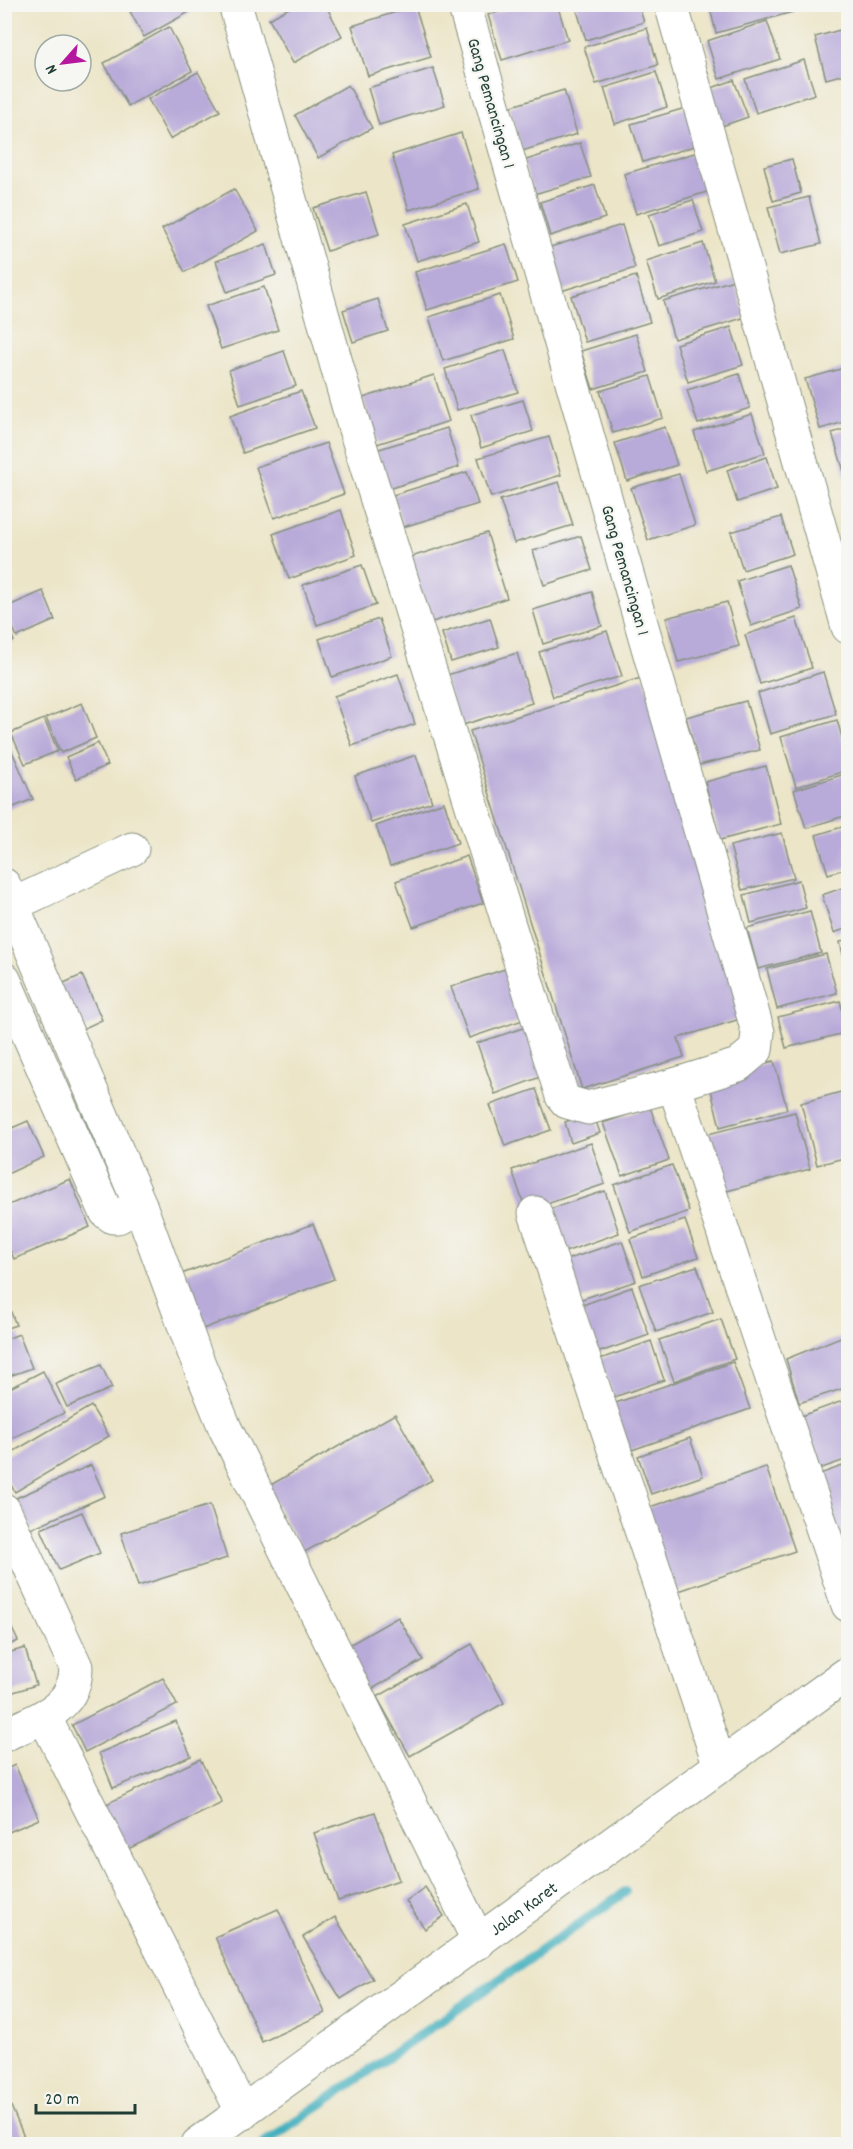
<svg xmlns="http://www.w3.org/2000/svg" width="853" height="2149" font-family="Dekko,sans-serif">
	<rect width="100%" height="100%" fill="#f6f6f2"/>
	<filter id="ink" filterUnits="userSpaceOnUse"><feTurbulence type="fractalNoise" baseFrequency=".0167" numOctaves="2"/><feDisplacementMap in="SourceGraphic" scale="12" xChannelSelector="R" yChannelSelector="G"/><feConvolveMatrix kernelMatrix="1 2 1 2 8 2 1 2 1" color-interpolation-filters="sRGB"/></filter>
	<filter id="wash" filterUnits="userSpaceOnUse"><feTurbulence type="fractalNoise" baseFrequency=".008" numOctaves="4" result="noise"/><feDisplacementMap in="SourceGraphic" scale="24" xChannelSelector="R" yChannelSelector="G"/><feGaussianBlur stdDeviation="1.35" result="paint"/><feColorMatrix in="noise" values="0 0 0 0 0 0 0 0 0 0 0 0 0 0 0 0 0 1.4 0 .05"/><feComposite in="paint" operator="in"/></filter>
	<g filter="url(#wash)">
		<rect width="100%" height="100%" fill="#ece5c8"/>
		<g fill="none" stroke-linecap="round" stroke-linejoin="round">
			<polyline stroke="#41afbd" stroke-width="10" points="264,2144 625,1892"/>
		</g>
		<g id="blocks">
			<g fill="#b9abd9">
				<polygon points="126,4 187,4 191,11 144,37"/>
				<polygon points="296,4 325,4 342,36 293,63 269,19"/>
				<polygon points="524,4 557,4 568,40 502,60 488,15"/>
				<polygon points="575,4 638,4 644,22 586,40"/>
				<polygon points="709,4 791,4 793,12 716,33"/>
				<polygon points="415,6 431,57 368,76 352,26"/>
				<polygon points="767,21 780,59 719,79 707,41"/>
				<polygon points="169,27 192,71 128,106 104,63"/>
				<polygon points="647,28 658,65 596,84 584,47"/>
				<polygon points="840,30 848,64 848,73 826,79 815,37"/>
				<polygon points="804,60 815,94 756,113 745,79"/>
				<polygon points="433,68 445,105 379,125 368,88"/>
				<polygon points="198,72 220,111 170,139 148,99"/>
				<polygon points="656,72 667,107 615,124 604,88"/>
				<polygon points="734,80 748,117 719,127 706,90"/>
				<polygon points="348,85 372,128 318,158 295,115"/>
				<polygon points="564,90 577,134 522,151 509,107"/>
				<polygon points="689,107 701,144 643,162 631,124"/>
				<polygon points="461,133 479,189 409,210 392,155"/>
				<polygon points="580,143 591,177 534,194 523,161"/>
				<polygon points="698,152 710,191 636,214 624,174"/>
				<polygon points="792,159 801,193 773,201 764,166"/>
				<polygon points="595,185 605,218 550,236 540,202"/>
				<polygon points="234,189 258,231 185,272 162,229"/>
				<polygon points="366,192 379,234 327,251 313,208"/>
				<polygon points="809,197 821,244 780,254 768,207"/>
				<polygon points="693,200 703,232 659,246 649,214"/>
				<polygon points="467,204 479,242 417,261 405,224"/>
				<polygon points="622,225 635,268 561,291 547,248"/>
				<polygon points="703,243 715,281 658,299 646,261"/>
				<polygon points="266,244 276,275 227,292 216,261"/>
				<polygon points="506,244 518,282 427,310 415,272"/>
				<polygon points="636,276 650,322 585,342 571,296"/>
				<polygon points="734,280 746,317 674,339 663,301"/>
				<polygon points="264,287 278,330 221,349 206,306"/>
				<polygon points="500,295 514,339 443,361 429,317"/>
				<polygon points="378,299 388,331 353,342 343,310"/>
				<polygon points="731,327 743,365 688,382 676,344"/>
				<polygon points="636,334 648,372 593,389 581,351"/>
				<polygon points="505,350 518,392 457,410 445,369"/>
				<polygon points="284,351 296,386 240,405 229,370"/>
				<polygon points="848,367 848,421 820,429 805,379"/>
				<polygon points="739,374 750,408 698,424 687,390"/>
				<polygon points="434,375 449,421 377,444 363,398"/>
				<polygon points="650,376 663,418 613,433 600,391"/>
				<polygon points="301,391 315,428 243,453 230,416"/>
				<polygon points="523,400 533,431 481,448 471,415"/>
				<polygon points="752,414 765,453 706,471 694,432"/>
				<polygon points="665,427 677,465 627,481 615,443"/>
				<polygon points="447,428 459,467 388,489 376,450"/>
				<polygon points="848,428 848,484 832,433"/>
				<polygon points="549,437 561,475 491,497 478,458"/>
				<polygon points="326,443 344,494 274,518 256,467"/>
				<polygon points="767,457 777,489 737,502 727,470"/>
				<polygon points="467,472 478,504 403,527 393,495"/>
				<polygon points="679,474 695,525 648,540 631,488"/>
				<polygon points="559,482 573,525 514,543 500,500"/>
				<polygon points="341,510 356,555 289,579 273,534"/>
				<polygon points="781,517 793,554 743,570 731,532"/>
				<polygon points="487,533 507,598 429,623 408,558"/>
				<polygon points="581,536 592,570 544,585 533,551"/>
				<polygon points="362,565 376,605 317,625 303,585"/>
				<polygon points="788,565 802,609 751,626 737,581"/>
				<polygon points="43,591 55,620 17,637 4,608"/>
				<polygon points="592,592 602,626 543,644 533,610"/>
				<polygon points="727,602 739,646 678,662 666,618"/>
				<polygon points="490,618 499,647 451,662 442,633"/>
				<polygon points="796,618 812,668 760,684 745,635"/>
				<polygon points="5,619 14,641 5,645"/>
				<polygon points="379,619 392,656 332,677 319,639"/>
				<polygon points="607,631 622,676 553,697 539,652"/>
				<polygon points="517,653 532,703 460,726 444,676"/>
				<polygon points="823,672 836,714 770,734 758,693"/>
				<polygon points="398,674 415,724 352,746 334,696"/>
				<polygon points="644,677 750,1016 678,1038 684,1057 582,1089 470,731"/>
				<polygon points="746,701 760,750 699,765 686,717"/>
				<polygon points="82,703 96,738 61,753 46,718"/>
				<polygon points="44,719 58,751 25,764 11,733"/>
				<polygon points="837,720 848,758 848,770 796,787 781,737"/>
				<polygon points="4,733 33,799 4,811"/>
				<polygon points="98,743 108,765 76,779 66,757"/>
				<polygon points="416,755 432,802 371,823 355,776"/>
				<polygon points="766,766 781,824 720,840 705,782"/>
				<polygon points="848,773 848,815 806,828 794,790"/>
				<polygon points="444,802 458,843 390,866 376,826"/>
				<polygon points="848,825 848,868 828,874 816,835"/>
				<polygon points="782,833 794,878 742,890 730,846"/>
				<polygon points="467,856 483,903 413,927 396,881"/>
				<polygon points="799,880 806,908 751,923 744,895"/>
				<polygon points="848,886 848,928 834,933 822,895"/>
				<polygon points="810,911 821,953 758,969 747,928"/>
				<polygon points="848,940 848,976 840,942"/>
				<polygon points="826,954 837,993 777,1009 767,969"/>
				<polygon points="505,969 523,1020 469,1038 451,987"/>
				<polygon points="82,975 102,1020 76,1032 57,986"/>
				<polygon points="840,1001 848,1032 786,1048 778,1017"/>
				<polygon points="526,1027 543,1076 495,1094 477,1043"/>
				<polygon points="774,1061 787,1109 720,1127 708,1078"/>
				<polygon points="536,1089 551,1130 505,1146 490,1105"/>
				<polygon points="841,1092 848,1122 848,1157 817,1165 801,1103"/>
				<polygon points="650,1107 669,1160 622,1176 603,1123"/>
				<polygon points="593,1112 600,1133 571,1143 565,1122"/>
				<polygon points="795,1112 810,1169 723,1192 708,1134"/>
				<polygon points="28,1121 44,1157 5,1175 5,1131"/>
				<polygon points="591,1143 605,1184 526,1211 512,1170"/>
				<polygon points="672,1165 689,1211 630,1232 614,1185"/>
				<polygon points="70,1179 90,1227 14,1259 4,1236 4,1207"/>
				<polygon points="605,1191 619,1233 562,1253 547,1210"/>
				<polygon points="685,1220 698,1257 643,1276 630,1239"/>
				<polygon points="313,1224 334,1279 200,1330 179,1275"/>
				<polygon points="622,1241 636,1281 576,1301 563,1261"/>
				<polygon points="697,1266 713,1312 656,1332 639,1285"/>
				<polygon points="632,1287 649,1335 597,1353 580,1306"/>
				<polygon points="4,1294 16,1325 4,1329"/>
				<polygon points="721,1319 735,1359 674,1381 659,1340"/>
				<polygon points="19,1334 32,1368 4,1378 4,1340"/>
				<polygon points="848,1334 848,1387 799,1403 786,1359"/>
				<polygon points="651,1341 664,1380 614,1397 600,1359"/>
				<polygon points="733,1362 750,1409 626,1452 610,1405"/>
				<polygon points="101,1365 112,1388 67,1407 56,1384"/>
				<polygon points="43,1371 64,1413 4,1442 4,1391"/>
				<polygon points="848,1399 848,1459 819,1469 801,1416"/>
				<polygon points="91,1406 109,1436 15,1492 4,1474 4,1457"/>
				<polygon points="395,1414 432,1480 303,1553 267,1487"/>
				<polygon points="690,1438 703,1476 651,1494 638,1456"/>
				<polygon points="848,1464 848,1534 839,1538 817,1475"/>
				<polygon points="91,1465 105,1496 30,1529 16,1498"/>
				<polygon points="766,1467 795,1551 673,1593 644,1509"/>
				<polygon points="210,1505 227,1558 138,1586 121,1533"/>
				<polygon points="82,1512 100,1553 59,1570 41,1529"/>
				<polygon points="4,1612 18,1641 4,1647"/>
				<polygon points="398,1617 423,1660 367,1692 342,1649"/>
				<polygon points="472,1644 504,1703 410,1756 377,1697"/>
				<polygon points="25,1648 36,1685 4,1695 4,1654"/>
				<polygon points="163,1678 177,1705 85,1752 72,1725"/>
				<polygon points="176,1721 191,1756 113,1788 99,1753"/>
				<polygon points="200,1759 222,1803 122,1852 100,1807"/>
				<polygon points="15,1765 39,1819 4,1834 4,1770"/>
				<polygon points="375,1812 399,1880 338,1901 314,1833"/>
				<polygon points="425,1887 444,1916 425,1929 406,1901"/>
				<polygon points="278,1909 325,2013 262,2042 215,1937"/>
				<polygon points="335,1917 373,1979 341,1999 303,1937"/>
				<polygon points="5,2092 27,2144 5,2144"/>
			</g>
		</g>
	</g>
	<g filter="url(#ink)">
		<use href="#blocks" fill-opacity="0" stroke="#86917e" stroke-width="1.5"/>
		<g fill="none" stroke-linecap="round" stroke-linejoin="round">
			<defs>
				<g id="street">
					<polyline points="235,4 351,416 562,1096 567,1102 588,1108 674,1085 738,1065 756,1050 758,1032 464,4"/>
					<polyline points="671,4 848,627"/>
					<polyline points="4,885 140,1205 118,1217 113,1217 106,1212 4,979"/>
					<polyline points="12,905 132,849"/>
					<polyline points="674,1085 848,1605"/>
					<polyline points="140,1205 194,1352 225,1428 479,1942"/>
					<polyline points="535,1213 720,1766"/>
					<path d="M 4,1510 L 76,1667 C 76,1710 37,1719 4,1735"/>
					<polyline points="44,1716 243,2113"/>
					<path id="s1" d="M 198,2144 L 848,1673"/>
				</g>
			</defs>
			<use href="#street" stroke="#86917e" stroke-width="35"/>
			<use href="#street" stroke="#fff" stroke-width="33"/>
		</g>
	</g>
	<g text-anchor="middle" stroke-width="4.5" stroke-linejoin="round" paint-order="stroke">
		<g font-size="18" fill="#1f3d34" stroke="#f6f6f2">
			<text transform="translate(492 103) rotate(74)" y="6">Gang Pemancingan 1</text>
			<text transform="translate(626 570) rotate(74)" y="6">Gang Pemancingan 1</text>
			<text dy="6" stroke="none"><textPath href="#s1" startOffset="402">Jalan Karet</textPath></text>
		</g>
	</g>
	<rect width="853" height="2149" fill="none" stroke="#f6f6f2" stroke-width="24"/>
	<g transform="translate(63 63) rotate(242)"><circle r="28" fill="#f6f6f2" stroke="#a0aca6" stroke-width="1.5"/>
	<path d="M0-4.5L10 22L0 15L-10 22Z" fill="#b5179e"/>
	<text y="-9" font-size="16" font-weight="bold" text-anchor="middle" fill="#1f3d34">N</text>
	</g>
	<path d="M36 2104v9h99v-9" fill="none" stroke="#1f3d34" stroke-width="3"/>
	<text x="45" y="2104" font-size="18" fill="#1f3d34" stroke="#f6f6f2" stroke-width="4.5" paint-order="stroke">20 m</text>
</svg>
